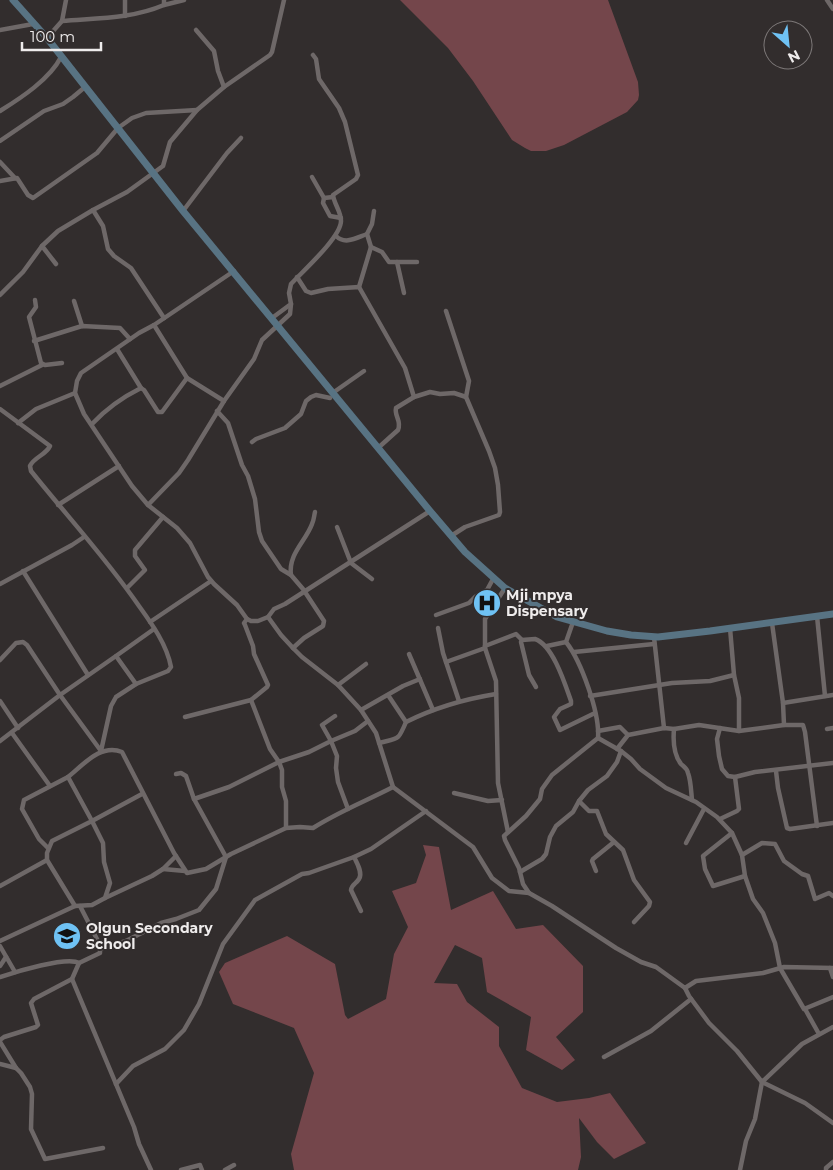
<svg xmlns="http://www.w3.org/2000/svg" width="833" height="1170" font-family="Montserrat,sans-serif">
	<rect width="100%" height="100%" fill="#322d2d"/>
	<g fill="#74464b">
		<polygon points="400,0 608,0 638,82 639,95 638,100 627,112 564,145 546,151 531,151 525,148 512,140 473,81 448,48"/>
		<polygon points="423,845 439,847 451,910 493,891 516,929 543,925 583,966 583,1012 556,1037 575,1060 562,1070 526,1050 531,1017 487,992 482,958 455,945 434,983 457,984 467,1002 499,1027 499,1046 522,1088 557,1102 589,1098 610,1093 646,1143 614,1159 597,1142 579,1118 581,1157 578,1170 294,1170 291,1154 314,1073 294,1028 233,1004 219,972 225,963 287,936 335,964 345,1015 348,1019 386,999 394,954 408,927 392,891 416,883 426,855"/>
	</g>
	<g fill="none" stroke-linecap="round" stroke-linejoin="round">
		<g stroke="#6e6868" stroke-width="4.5">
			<polyline points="164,0 164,5 184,0"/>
			<polyline points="827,0 833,9"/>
			<polyline points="125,16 125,0"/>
			<path d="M 62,21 C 97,18 131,19 164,5"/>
			<polyline points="0,30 33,24"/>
			<polyline points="196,30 214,51 218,71 224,87"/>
			<polyline points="47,38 62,21 66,0"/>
			<path d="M 0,111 C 21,98 50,79 61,57"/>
			<polyline points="0,141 44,111 63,104 73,97 85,87"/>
			<polyline points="0,162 15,178"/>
			<polyline points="312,177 324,198 333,197"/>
			<polyline points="0,181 17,178 28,195 33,198 97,153 118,128 132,118 146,113 197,110"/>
			<polyline points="324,198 323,203 330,216 341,218"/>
			<polyline points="93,210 103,226 108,249 114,256 131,268 164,318"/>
			<polyline points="183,211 227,153 241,138"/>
			<path d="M 336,236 C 345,245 356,238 367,234"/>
			<polyline points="42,246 56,264"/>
			<polyline points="371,247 382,252 389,262 417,262"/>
			<polyline points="397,262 404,293"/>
			<polyline points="234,271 154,325 139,333 81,373 77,381 75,393 84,414 132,486 148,505 177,528 190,543 208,577 214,584 237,605 247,619 251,621 258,621 268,617 274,609 285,604 430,511"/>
			<path d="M 297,277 L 306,291 L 311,293 L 328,289 L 359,287 L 405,368 L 414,397 L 396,408 C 394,416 402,421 398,430 L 378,448"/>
			<polyline points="359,287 371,247 367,234 372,224 374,211"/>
			<polyline points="0,295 23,272 42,246 58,231 93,210 127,192 163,166 170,142 197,110 224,87 270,55 272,52 284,0"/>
			<polyline points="35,300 36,307 29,317 41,363 45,365 62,363"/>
			<polyline points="74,301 82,326"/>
			<polyline points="446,311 469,381 466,397 489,451 495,468 498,485 500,512 499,515 465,527 451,536"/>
			<path d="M 272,318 L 291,304 L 289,293 L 291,284 C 303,271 341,237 341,221 C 341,211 334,204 333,195 L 356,179 L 358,175 L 345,122 L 339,108 L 319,79 L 316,59 L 313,55"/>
			<polyline points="154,325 187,378"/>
			<polyline points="34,341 82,326 120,328 130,339"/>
			<polyline points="117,349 141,388"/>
			<polyline points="0,386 42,365"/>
			<polyline points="334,392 364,371"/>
			<polyline points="414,397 430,392 440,394 454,393 466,397"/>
			<path d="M 0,409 L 50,446 C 46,455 34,457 30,466 L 31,471 C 67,516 106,558 139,606 C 152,624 167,645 171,667 L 168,671 L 136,684"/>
			<polyline points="217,411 228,423 242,465 248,476 255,499 259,532 262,541 281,569 291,575 303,589 324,621 323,626 304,638 293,648 302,657 338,685 361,710 376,733 393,787 473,847 492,878 509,891 529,893 552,906 616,948 641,962 656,967 685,988 696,981 763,973 784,967 833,968"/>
			<polyline points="18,423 36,409 75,393"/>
			<path d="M 92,424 C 105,410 123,397 141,388 L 144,390 L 158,412 L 162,412 L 187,378 L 224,401"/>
			<polyline points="252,442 256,439 285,428 301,414 306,401 311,397 316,395 330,398"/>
			<polyline points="58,505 119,466"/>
			<polyline points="148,505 179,473 188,460 224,401 254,359 262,340 290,314 291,304"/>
			<polyline points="337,527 351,563 372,579"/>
			<polyline points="23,571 88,675"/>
			<path d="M 291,575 C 288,554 306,541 312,524 C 314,520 314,516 315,512"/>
			<polyline points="0,584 72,545 84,537"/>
			<polyline points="127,588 145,570 135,556 135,550 163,517"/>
			<polyline points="505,588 485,619 485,648 496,681 498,783 508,832"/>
			<polyline points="436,615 469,603 475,597 487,590 493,579"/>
			<polyline points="817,616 825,696"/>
			<polyline points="268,617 281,635 293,648"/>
			<polyline points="247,619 244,623 245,625 253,646 254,654 268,685 267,687 251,700"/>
			<polyline points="150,622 211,581"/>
			<polyline points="772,623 783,703 784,725"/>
			<polyline points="438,628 443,653 459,701"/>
			<polyline points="730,628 734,675 739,698 739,731"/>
			<polyline points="654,637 664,728"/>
			<polyline points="485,646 516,634 522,640"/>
			<polyline points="547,646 566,642"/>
			<polyline points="574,652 654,644"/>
			<polyline points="409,654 433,710"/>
			<polyline points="0,660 16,643 23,642 27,645 60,695 101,751"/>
			<polyline points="446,662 485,648"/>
			<polyline points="338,685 366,664"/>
			<path d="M 536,687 L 529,675 L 521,642 L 522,640 L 535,639 C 553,645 565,684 571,701 L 571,704 L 560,709 L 554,717 L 560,730 L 595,713"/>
			<polyline points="388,695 406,722"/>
			<polyline points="590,696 672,683 710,681 734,675"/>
			<polyline points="0,701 18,728"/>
			<polyline points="783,703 833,695"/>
			<polyline points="361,710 403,686 420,679"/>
			<polyline points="185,717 251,700 270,749 279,762 282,770 282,787 286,801 286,828"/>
			<polyline points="720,728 717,739 719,756 722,769 728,776 735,777 755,772 833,763"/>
			<path d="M 674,729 C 673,740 674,755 681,764 C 684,767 687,768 688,773 C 691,781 691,791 692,800"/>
			<polyline points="827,729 833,728"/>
			<polyline points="598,731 620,727 628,735"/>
			<polyline points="12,733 50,786"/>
			<polyline points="598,738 621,751 631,759 640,769 666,788 696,802 717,817 732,833 742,855 745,876 753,899 763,913 775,943 780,968 804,1009 833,997"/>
			<polyline points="0,741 60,695 116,656"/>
			<path d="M 379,743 C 399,738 398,741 406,722 C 434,708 465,699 496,694"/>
			<polyline points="617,749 628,735 664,728 674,729 699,725 739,731 784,725 803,725 805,732 817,826"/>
			<polyline points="101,751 111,706 116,697 136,684 116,656 154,629"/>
			<polyline points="776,771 778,788 787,828 790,829 833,823"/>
			<polyline points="454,793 488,801 502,800"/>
			<polyline points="194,799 229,787 279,762 309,752 331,741 322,725 335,716"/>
			<polyline points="579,801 589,811 597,811 606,834 623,850 634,880 650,902 649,906 634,922"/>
			<polyline points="348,809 338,782 336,768 337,756 331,741 355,731 368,721"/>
			<polyline points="720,819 737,811 739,809 735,777"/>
			<polyline points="732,833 703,856 705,869 713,886 745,876"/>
			<polyline points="686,843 704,809"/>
			<polyline points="48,848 39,839 22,809 24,800 68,777"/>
			<polyline points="742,855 762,843 775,844 784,861 802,874 808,876 815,899 829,893 833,896"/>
			<path d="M 354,857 C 357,863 363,873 359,879 C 356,884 352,884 351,890 L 361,911"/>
			<polyline points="163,869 185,871"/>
			<polyline points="596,871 592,861 593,859 614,842"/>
			<polyline points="520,872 542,859 546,854 550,837 556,826 573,812 579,801 588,790 607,776 617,762 621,751"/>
			<polyline points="0,886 47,860"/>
			<path d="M 529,893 L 523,884 L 519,868 L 505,840 L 504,836 L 526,816 L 540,799 L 542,789 L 552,775 L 598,738 C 600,713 581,661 566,642 L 573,622"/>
			<polyline points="105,898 152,876 163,869 176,856"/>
			<path d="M 75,906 L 47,860 L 47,853 L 52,841 L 92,821 L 68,777 C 83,765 101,743 122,752 L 174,853 L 187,873 L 206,869 L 231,854 L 286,828 L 300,827 L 313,828 C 338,812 366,801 393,787"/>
			<polyline points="80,906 100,945 100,953 79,963 72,979 134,1127 139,1144 151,1170"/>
			<polyline points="0,941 75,906 92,905 105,898 110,883 104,862 103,843 92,821 142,794"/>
			<polyline points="0,946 15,972"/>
			<polyline points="100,949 126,941 161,923 176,919 199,910 216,889 226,857 194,799 186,776 181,773 176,774"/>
			<polyline points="0,966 6,957"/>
			<polyline points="830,968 833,977"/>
			<path d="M 0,977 C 15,972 67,956 79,963"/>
			<polyline points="685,988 689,996 709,1023 737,1051 762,1082 805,1103 833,1123"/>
			<polyline points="805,1009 819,1034"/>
			<polyline points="0,1040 4,1037 36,1027 38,1025 31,1003 34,999 72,979"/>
			<polyline points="0,1042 16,1068"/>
			<polyline points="604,1057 651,1031 691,999"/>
			<polyline points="0,1064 16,1068 21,1073 30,1087 32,1094 31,1129 45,1159 103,1148"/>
			<polyline points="116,1084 133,1066 165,1049 184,1030 199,1004 223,944 255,900 302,874 309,873 354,857 371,849 426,811"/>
			<polyline points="181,1170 200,1165 202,1170"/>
			<polyline points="225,1170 234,1165"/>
			<polyline points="740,1170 746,1141 755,1119 762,1082 802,1044 833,1027"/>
			<polyline points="826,1170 826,1168 833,1162"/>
		</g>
		<polyline stroke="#587383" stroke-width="7" points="13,0 47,38 183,211 430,511 465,552 505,588 557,617 607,631 631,635 658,637 710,631 833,614"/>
	</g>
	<defs>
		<symbol id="hospital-disc" viewBox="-11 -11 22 22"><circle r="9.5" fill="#6fc2f4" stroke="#322d2d"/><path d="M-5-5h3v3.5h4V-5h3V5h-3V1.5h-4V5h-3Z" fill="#111"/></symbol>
		<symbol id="school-disc" viewBox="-11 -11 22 22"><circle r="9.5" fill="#6fc2f4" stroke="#322d2d"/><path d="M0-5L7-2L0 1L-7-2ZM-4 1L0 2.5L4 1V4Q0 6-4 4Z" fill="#111"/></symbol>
	</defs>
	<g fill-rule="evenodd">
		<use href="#hospital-disc" x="471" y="587" width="32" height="32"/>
		<use href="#school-disc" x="51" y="920" width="32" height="32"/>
	</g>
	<g text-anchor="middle" stroke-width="4" stroke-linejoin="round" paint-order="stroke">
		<g font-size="14" font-weight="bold" fill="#efecec" stroke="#322d2d" text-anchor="start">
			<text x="506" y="600">Mji mpya<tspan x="506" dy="16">Dispensary</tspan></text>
			<text x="86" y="933">Olgun Secondary<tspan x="86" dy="16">School</tspan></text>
		</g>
	</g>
	<g transform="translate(788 45) rotate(153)"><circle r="24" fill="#322d2d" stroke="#7e7979"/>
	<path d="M0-4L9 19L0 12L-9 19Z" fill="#6fc2f4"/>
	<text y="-8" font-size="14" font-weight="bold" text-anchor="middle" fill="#efecec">N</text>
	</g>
	<path d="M22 42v8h79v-8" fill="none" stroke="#efecec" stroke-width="2.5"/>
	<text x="30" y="42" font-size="15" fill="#efecec" stroke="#322d2d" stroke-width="4" paint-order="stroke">100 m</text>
</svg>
